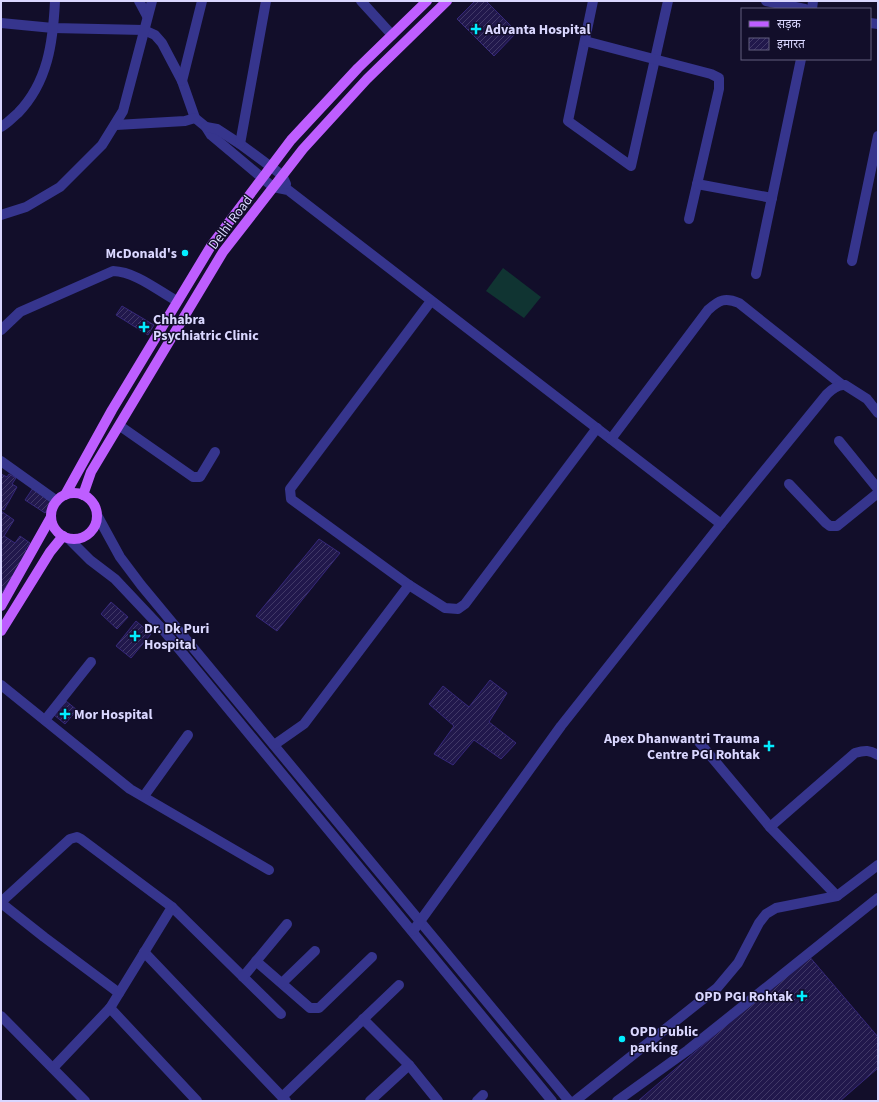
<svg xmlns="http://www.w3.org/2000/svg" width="879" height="1102" font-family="'Source Sans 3','Noto Sans Devanagari',sans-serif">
	<defs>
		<pattern id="building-hatch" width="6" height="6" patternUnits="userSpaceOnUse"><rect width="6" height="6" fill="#21184c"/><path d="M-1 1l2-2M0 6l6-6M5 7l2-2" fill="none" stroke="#413967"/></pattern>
	</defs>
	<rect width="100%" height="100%" fill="#120e2a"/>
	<polygon fill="#103432" points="503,268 541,297 524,318 486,291"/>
	<g fill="url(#building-hatch)" stroke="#36287a">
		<polygon points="475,1 486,1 517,32 494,56 457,19"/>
		<polygon points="122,306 154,325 148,335 116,315"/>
		<polygon points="1,474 7,477 9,474 16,478 12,484 17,487 4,510 1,508"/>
		<polygon points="33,488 53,501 45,513 25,500"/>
		<polygon points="1,511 14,520 4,536 15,543 20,536 30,543 25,550 28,552 1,594"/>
		<polygon points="319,539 340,553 277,631 256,616"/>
		<polygon points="111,602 128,617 117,629 101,614"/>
		<polygon points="136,621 151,634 131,658 116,646"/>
		<polygon points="490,680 507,693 489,722 516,743 501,759 474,740 453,765 434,754 454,726 429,704 443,686 469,707"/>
		<polygon points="66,701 77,710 65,724 54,715"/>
		<polygon points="808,955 878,1037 878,1068 840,1101 638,1101"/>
	</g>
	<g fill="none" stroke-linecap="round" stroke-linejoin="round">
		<g stroke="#36358d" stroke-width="10">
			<polyline points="139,1 147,16"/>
			<polyline points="361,1 392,35"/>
			<polyline points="593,1 568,121 631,166 668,1"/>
			<polyline points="766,1 805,9"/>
			<polyline points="812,9 813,1"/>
			<polyline points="1,23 53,28 144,30 155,35 162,43 182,81 195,118 206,127 211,135 273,187 288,190 721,524"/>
			<polyline points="870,23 878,24"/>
			<polyline points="585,41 711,74 719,78 719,89 689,219"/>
			<polyline points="182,81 202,1"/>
			<polyline points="116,125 185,121 195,118"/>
			<path d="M 1,127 C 8,123 12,118 18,113 C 48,82 53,42 55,1"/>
			<polyline points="206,127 217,129 240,144 282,175 286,184"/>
			<polyline points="240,144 266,1"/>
			<polyline points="697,184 772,198"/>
			<polyline points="1,215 26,207 60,187 102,145 123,111 152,1"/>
			<polyline points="852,261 878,136"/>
			<polyline points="756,274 801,59"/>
			<polyline points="431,301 290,489 291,499 409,585 445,608 458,609 465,604 597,428"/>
			<path d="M 1,330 L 20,312 L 113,271 C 136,272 157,290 177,301"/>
			<polyline points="120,426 193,477 200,477 215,452"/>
			<path d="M 611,439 L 708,310 C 719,300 725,297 739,303 L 841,384"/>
			<polyline points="839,441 878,489"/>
			<polyline points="1,461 57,501"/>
			<polyline points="789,484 826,523 830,526 837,526 878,493"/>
			<polyline points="97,515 120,557 141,585 569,1101"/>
			<polyline points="69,539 90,560 115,579 165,632 552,1101"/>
			<polyline points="1,685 130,789 269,870"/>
			<polyline points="45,720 91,662"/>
			<polyline points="699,742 770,827 837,896"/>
			<polyline points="274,745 304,724 409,585"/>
			<polyline points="144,796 188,735"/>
			<path d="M 770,827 L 855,753 C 865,750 870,750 878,755"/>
			<polyline points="1,902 70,839 77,837 81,839 172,907 281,1014"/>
			<polyline points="1,903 44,937 119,993"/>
			<path d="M 413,931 L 561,726 L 721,524 L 827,394 C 832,389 838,384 845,385 L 867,399 L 878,413"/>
			<polyline points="144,952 286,1101"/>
			<polyline points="256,961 310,1008 319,1008 372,957"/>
			<polyline points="243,977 287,924"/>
			<polyline points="282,983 315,951"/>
			<polyline points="110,1008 197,1101"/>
			<polyline points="1,1016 85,1101"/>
			<polyline points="363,1019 409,1065 438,1101"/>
			<polyline points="53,1068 110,1008 172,907"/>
			<polyline points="282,1097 399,985"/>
			<polyline points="370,1101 409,1065"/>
			<polyline points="477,1101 483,1095"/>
			<polyline points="575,1101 717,988 738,963 759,923 766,914 776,908 837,896 878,865"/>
			<polyline points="617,1101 688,1050 878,898"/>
		</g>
		<g stroke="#be5eff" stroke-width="10">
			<circle cx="74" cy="516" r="23"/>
			<polyline points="65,495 112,410 211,246 291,140 358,68 427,1"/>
			<polyline points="83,495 91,472 223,252 303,149 367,79 447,1"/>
			<polyline points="1,606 51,517"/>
			<polyline points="1,631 50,552 63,536"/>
		</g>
	</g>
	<g fill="#03edff" stroke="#120e2a" stroke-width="1.5">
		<path d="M474 23h4v4h4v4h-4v4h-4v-4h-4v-4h4z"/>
		<circle cx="185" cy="253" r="4"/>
		<path d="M142 321h4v4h4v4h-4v4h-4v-4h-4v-4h4z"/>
		<path d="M133 630h4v4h4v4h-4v4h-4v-4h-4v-4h4z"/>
		<path d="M63 708h4v4h4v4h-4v4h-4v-4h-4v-4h4z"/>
		<path d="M767 740h4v4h4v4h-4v4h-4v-4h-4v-4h4z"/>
		<path d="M800 990h4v4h4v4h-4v4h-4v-4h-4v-4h4z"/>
		<circle cx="622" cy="1039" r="4"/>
	</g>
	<g text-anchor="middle" stroke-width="3" stroke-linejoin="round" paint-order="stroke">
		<g font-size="14" font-weight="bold" fill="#dad7ff" stroke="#120e2a" text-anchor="start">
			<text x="485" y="34">Advanta Hospital</text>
			<text x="177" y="258" text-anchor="end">McDonald's</text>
			<text x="153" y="324">Chhabra<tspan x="153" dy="16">Psychiatric Clinic</tspan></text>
			<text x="144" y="633">Dr. Dk Puri<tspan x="144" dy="16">Hospital</tspan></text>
			<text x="74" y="719">Mor Hospital</text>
			<text x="760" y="743" text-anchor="end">Apex Dhanwantri Trauma<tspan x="760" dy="16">Centre PGI Rohtak</tspan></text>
			<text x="793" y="1001" text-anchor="end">OPD PGI Rohtak</text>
			<text x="630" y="1036">OPD Public<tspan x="630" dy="16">parking</tspan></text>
		</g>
		<g font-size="14" fill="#dad7ff" stroke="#120e2a">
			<text transform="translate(230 222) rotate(-53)" y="5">Delhi Road</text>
		</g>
	</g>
	<rect width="879" height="1102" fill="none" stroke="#dad7ff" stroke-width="4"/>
	<rect x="741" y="8" width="130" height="52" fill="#120e2a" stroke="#625e7f"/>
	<rect x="749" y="21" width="20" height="6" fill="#be5eff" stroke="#625e7f"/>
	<text x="777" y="28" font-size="12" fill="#dad7ff">सड़क</text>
	<rect x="749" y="38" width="20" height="12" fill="url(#building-hatch)" stroke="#625e7f"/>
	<text x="777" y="48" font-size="12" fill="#dad7ff">इमारत</text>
</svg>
